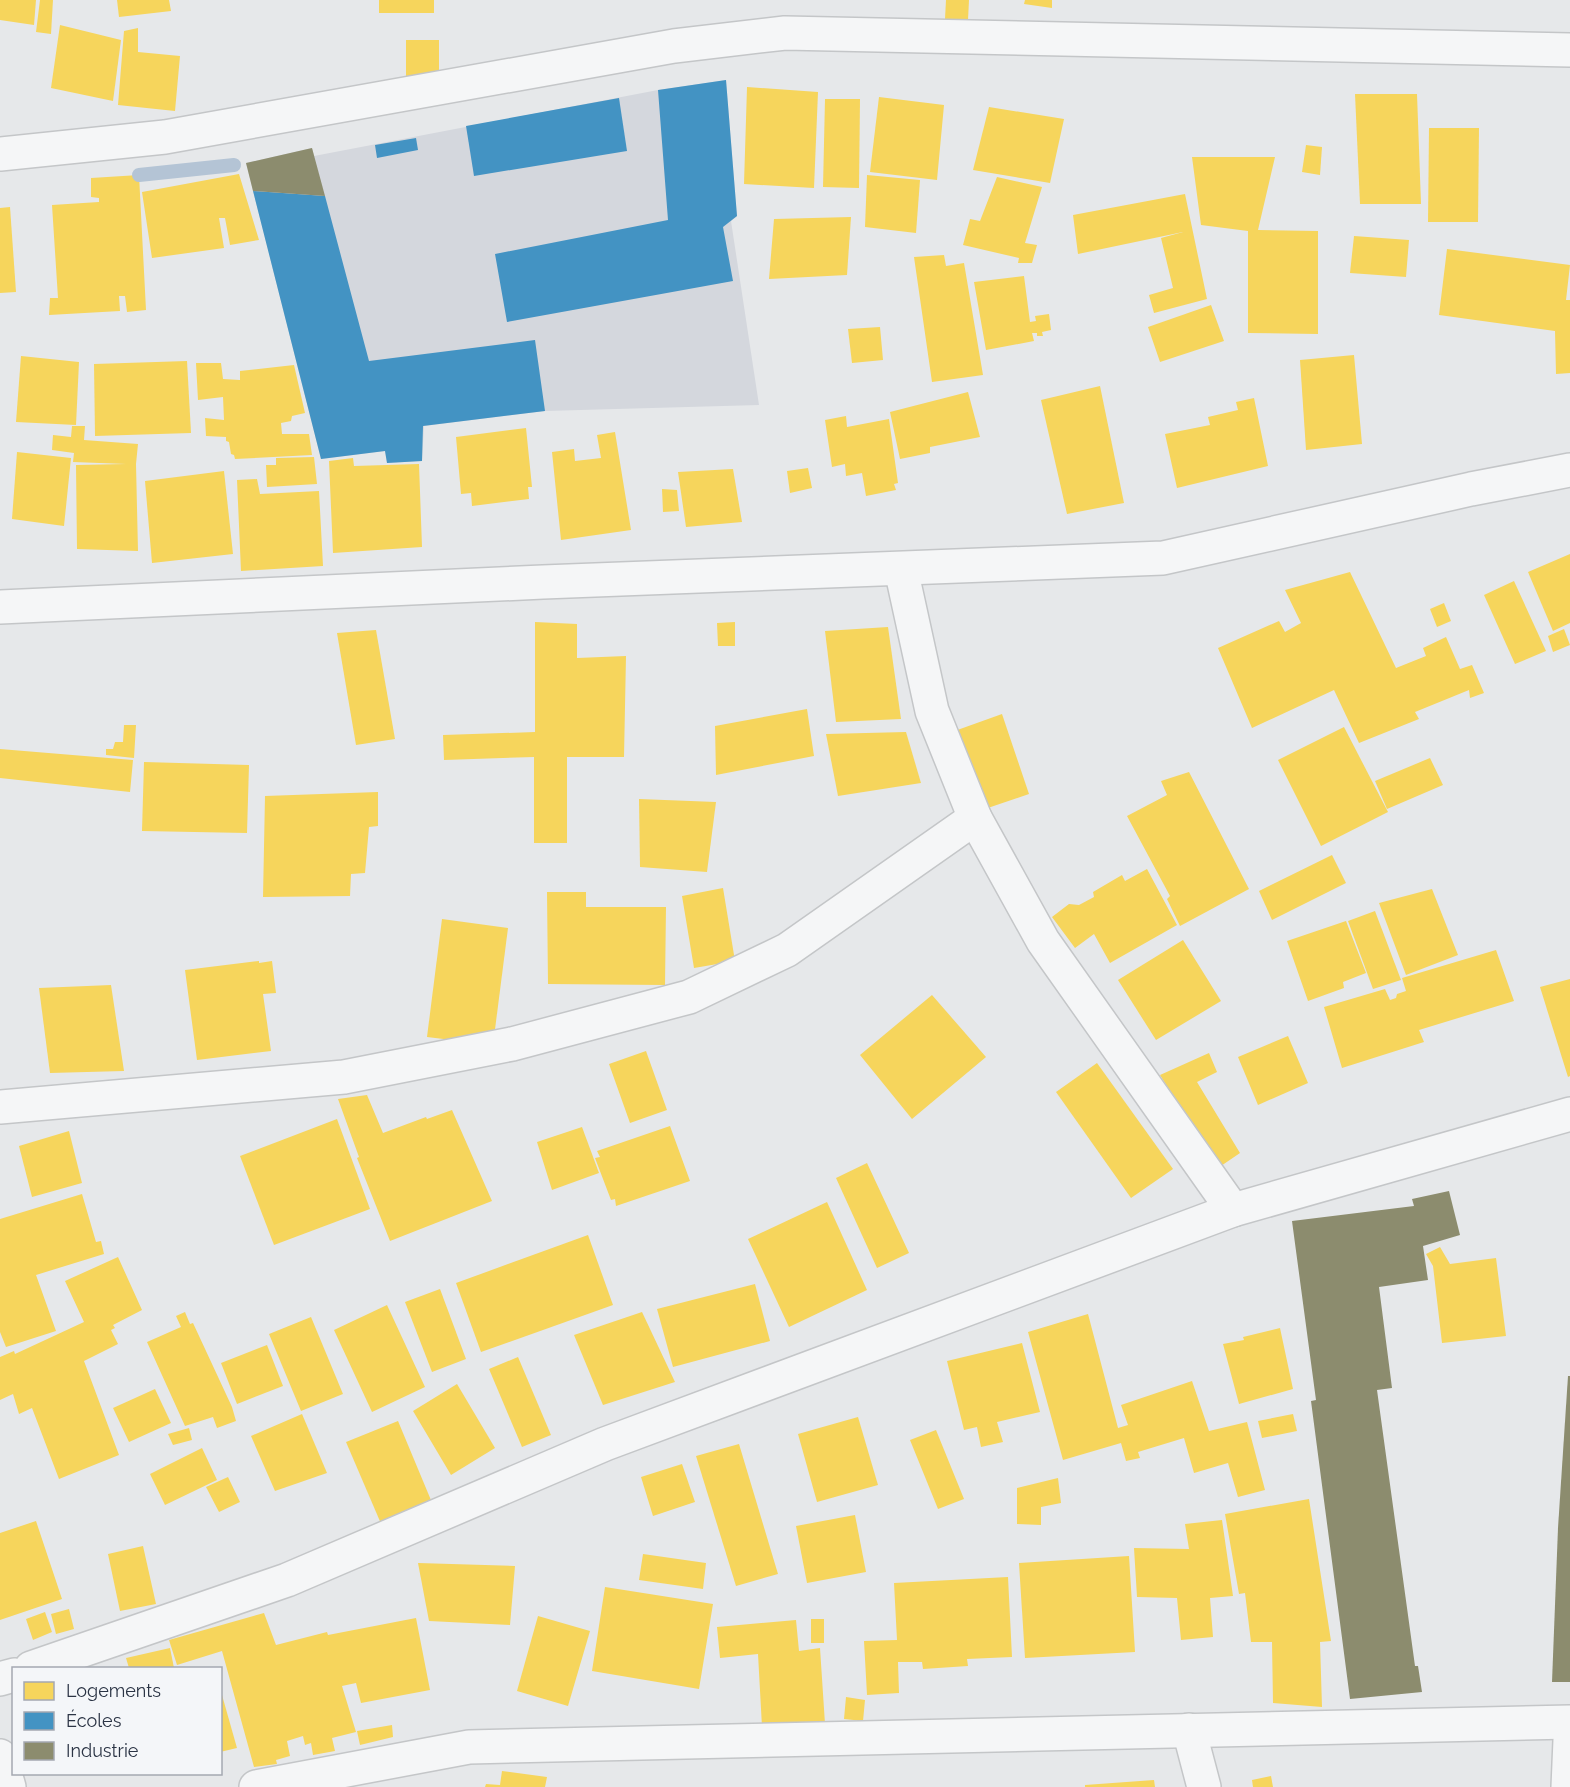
<svg xmlns="http://www.w3.org/2000/svg" width="1570" height="1787" font-family="Raleway,sans-serif">
	<rect width="100%" height="100%" fill="#e6e8ea"/>
	<polygon fill="#d4d7dd" points="726,80 737,216 731,221 759,405 545,411 424,426 422,461 387,463 385,451 321,459 246,163 312,148 314,156 658,90"/>
	<g fill="#f6d55c">
		<polygon points="0,0 36,0 34,25 0,20"/>
		<polygon points="40,0 53,0 51,34 36,32"/>
		<polygon points="117,0 169,0 171,11 119,17"/>
		<rect x="379" y="0" width="55" height="13"/>
		<polygon points="946,0 969,0 968,20 945,19"/>
		<polygon points="1025,0 1052,0 1052,8 1024,4"/>
		<polygon points="60,25 121,40 113,101 51,88"/>
		<polygon points="138,28 138,52 180,56 175,111 118,105 124,31"/>
		<rect x="406" y="40" width="33" height="36"/>
		<polygon points="747,87 818,92 814,188 744,184"/>
		<polygon points="1355,94 1417,94 1421,204 1360,204"/>
		<polygon points="879,97 944,105 937,180 870,172"/>
		<polygon points="825,99 860,99 859,188 823,187"/>
		<polygon points="989,107 1064,119 1050,183 973,170"/>
		<polygon points="1429,128 1479,128 1478,222 1428,222"/>
		<polygon points="1306,145 1322,147 1320,175 1302,172"/>
		<polygon points="1192,157 1275,157 1258,230 1318,231 1318,334 1248,333 1248,231 1201,225"/>
		<polygon points="239,174 259,240 230,245 225,218 219,218 224,248 152,258 142,192"/>
		<polygon points="139,175 146,310 127,312 125,296 119,296 120,311 49,315 50,298 58,298 52,205 99,202 99,198 91,197 91,178"/>
		<polygon points="867,175 920,180 916,233 865,227"/>
		<polygon points="997,177 1042,187 1025,243 1037,245 1032,263 1018,263 1019,258 963,245 970,219 980,221"/>
		<polygon points="1185,194 1207,299 1154,313 1149,295 1173,288 1161,238 1183,232 1078,254 1073,215"/>
		<polygon points="10,207 16,292 0,293 0,208"/>
		<polygon points="851,217 847,275 769,279 774,219"/>
		<polygon points="1354,236 1409,240 1406,277 1350,273"/>
		<polygon points="1447,249 1570,265 1566,300 1570,300 1570,373 1556,374 1555,331 1439,315"/>
		<polygon points="944,255 946,266 964,263 983,375 932,382 914,257"/>
		<polygon points="1024,276 1030,322 1036,321 1035,316 1049,314 1051,330 1042,332 1043,336 1037,336 1037,333 1032,333 1034,341 986,350 974,282"/>
		<polygon points="1211,305 1224,341 1160,362 1148,327"/>
		<polygon points="880,327 883,360 852,363 848,329"/>
		<polygon points="1354,355 1362,444 1306,450 1300,360"/>
		<polygon points="21,356 79,362 76,425 16,422"/>
		<polygon points="187,361 191,433 95,436 94,364"/>
		<polygon points="196,363 221,363 223,379 240,380 240,371 294,365 305,413 292,416 291,421 281,423 282,434 309,434 312,455 235,459 234,455 231,454 229,442 226,441 226,437 206,436 205,418 224,420 223,397 198,400"/>
		<polygon points="1100,386 1124,503 1067,514 1041,400"/>
		<polygon points="968,392 980,437 930,447 930,453 900,459 890,412"/>
		<polygon points="1254,398 1268,466 1177,488 1165,434 1210,425 1208,417 1238,410 1236,402"/>
		<polygon points="846,416 847,427 889,419 898,483 894,484 896,490 866,496 862,473 846,476 845,464 832,467 825,420"/>
		<polygon points="72,426 85,426 84,440 138,444 136,464 138,551 77,549 76,465 126,464 73,462 74,453 52,450 53,435 71,437"/>
		<polygon points="526,428 532,487 528,487 529,499 472,506 471,493 461,494 456,437"/>
		<polygon points="615,432 631,530 561,540 552,452 574,449 575,461 601,458 597,435"/>
		<polygon points="17,452 71,458 64,526 12,519"/>
		<polygon points="314,457 317,484 267,487 266,465 276,465 276,458"/>
		<polygon points="353,458 354,466 419,464 422,547 333,553 329,461"/>
		<polygon points="808,468 812,488 790,493 787,471"/>
		<polygon points="733,469 742,522 686,527 678,472"/>
		<polygon points="224,471 233,554 152,563 145,481"/>
		<polygon points="257,479 260,494 319,491 323,566 241,571 237,480"/>
		<polygon points="662,489 677,490 679,511 663,512"/>
		<polygon points="1570,554 1570,623 1553,631 1528,572"/>
		<polygon points="1350,572 1396,668 1426,656 1423,648 1446,637 1460,669 1472,665 1484,693 1470,698 1469,690 1415,712 1419,719 1359,743 1334,690 1252,728 1218,648 1279,621 1285,632 1301,623 1285,590"/>
		<polygon points="1514,581 1546,651 1515,664 1484,595"/>
		<polygon points="1444,603 1451,621 1437,627 1430,609"/>
		<polygon points="535,622 577,624 577,658 626,656 624,757 567,757 567,843 534,843 534,757 444,760 443,735 535,732"/>
		<polygon points="735,622 735,646 718,646 717,623"/>
		<polygon points="888,627 901,719 836,722 825,631"/>
		<polygon points="1564,629 1570,645 1553,652 1548,636"/>
		<polygon points="376,630 395,739 356,745 337,633"/>
		<polygon points="807,709 814,756 716,775 715,726"/>
		<polygon points="1002,714 1029,794 976,812 949,733"/>
		<polygon points="124,725 136,725 134,758 106,755 106,749 113,749 115,742 123,742"/>
		<polygon points="1344,727 1388,812 1321,846 1278,760"/>
		<polygon points="906,732 921,783 838,796 826,734"/>
		<polygon points="0,749 133,760 130,792 0,778"/>
		<polygon points="1430,758 1443,785 1387,809 1375,781"/>
		<polygon points="144,762 249,765 247,833 142,831"/>
		<polygon points="1189,772 1249,889 1180,926 1167,899 1170,896 1127,816 1167,795 1161,781"/>
		<polygon points="378,792 378,826 369,827 365,873 351,874 350,896 263,897 265,796"/>
		<polygon points="639,799 716,802 707,872 640,867"/>
		<polygon points="1332,855 1346,883 1272,920 1259,891"/>
		<polygon points="1147,869 1177,925 1110,963 1094,934 1075,948 1052,917 1069,904 1079,905 1094,897 1093,892 1122,875 1125,881"/>
		<polygon points="723,888 735,961 694,968 682,896"/>
		<polygon points="1432,889 1458,955 1406,975 1379,903"/>
		<polygon points="547,892 586,892 586,907 666,907 665,985 548,984"/>
		<polygon points="1375,911 1401,980 1373,989 1348,921"/>
		<polygon points="442,919 508,928 493,1045 427,1037"/>
		<polygon points="1346,921 1366,973 1343,982 1344,988 1308,1001 1287,941"/>
		<polygon points="1183,940 1221,1001 1156,1040 1118,980"/>
		<polygon points="1496,950 1514,1001 1419,1030 1424,1042 1342,1068 1324,1007 1385,989 1390,1000 1396,998 1397,994 1406,991 1402,978"/>
		<polygon points="259,961 259,963 272,961 276,993 263,994 271,1051 197,1060 185,970"/>
		<polygon points="1570,979 1570,1076 1568,1077 1540,987"/>
		<polygon points="111,985 124,1071 50,1073 39,988"/>
		<polygon points="932,995 986,1057 912,1119 860,1055"/>
		<polygon points="1288,1036 1308,1083 1258,1105 1238,1057"/>
		<polygon points="646,1051 667,1110 630,1123 609,1064"/>
		<polygon points="1209,1053 1217,1072 1197,1082 1240,1153 1218,1168 1160,1075"/>
		<polygon points="1097,1063 1173,1169 1131,1198 1056,1092"/>
		<polygon points="367,1095 383,1133 426,1117 427,1119 452,1110 492,1201 390,1241 357,1158 359,1157 338,1099"/>
		<polygon points="337,1119 370,1209 274,1245 240,1156"/>
		<polygon points="670,1126 690,1181 616,1206 615,1199 611,1200 595,1158 600,1157 597,1151"/>
		<polygon points="582,1127 599,1173 552,1190 537,1142"/>
		<polygon points="69,1131 82,1183 32,1197 19,1146"/>
		<polygon points="867,1163 909,1253 877,1268 836,1178"/>
		<polygon points="82,1194 96,1242 101,1241 104,1254 36,1275 56,1331 6,1347 0,1332 0,1219"/>
		<polygon points="827,1202 867,1290 789,1327 748,1239"/>
		<polygon points="588,1235 613,1305 481,1352 456,1283"/>
		<polygon points="1440,1247 1450,1264 1496,1258 1506,1336 1442,1343 1433,1266 1426,1254"/>
		<polygon points="118,1257 142,1310 113,1325 115,1328 111,1330 118,1344 84,1361 119,1455 59,1479 32,1408 19,1414 13,1394 0,1400 0,1357 14,1351 15,1354 84,1322 65,1281"/>
		<polygon points="755,1284 770,1341 673,1367 657,1309"/>
		<polygon points="440,1289 466,1359 432,1372 405,1302"/>
		<polygon points="387,1305 425,1387 372,1412 334,1330"/>
		<polygon points="185,1312 190,1324 193,1323 232,1407 236,1421 217,1428 213,1417 185,1426 147,1342 181,1327 176,1316"/>
		<polygon points="642,1312 675,1382 603,1405 574,1335"/>
		<polygon points="1088,1314 1118,1428 1128,1425 1121,1405 1192,1381 1209,1431 1247,1422 1265,1490 1238,1497 1228,1463 1194,1473 1184,1438 1138,1452 1140,1458 1126,1461 1121,1443 1063,1460 1028,1332"/>
		<polygon points="311,1317 343,1394 301,1411 269,1334"/>
		<polygon points="1280,1328 1293,1389 1239,1404 1223,1344 1244,1340 1243,1337"/>
		<polygon points="1022,1343 1040,1412 997,1422 1003,1442 981,1447 977,1427 964,1430 947,1361"/>
		<polygon points="267,1345 283,1386 237,1404 221,1363"/>
		<polygon points="518,1357 551,1435 522,1447 489,1369"/>
		<polygon points="457,1384 495,1448 451,1475 413,1411"/>
		<polygon points="155,1389 171,1423 129,1442 113,1408"/>
		<polygon points="302,1414 327,1473 275,1491 251,1436"/>
		<polygon points="1293,1414 1297,1431 1262,1438 1258,1421"/>
		<polygon points="858,1417 878,1485 817,1502 798,1434"/>
		<polygon points="398,1421 433,1505 382,1526 346,1442"/>
		<polygon points="189,1428 192,1440 173,1445 168,1434"/>
		<polygon points="936,1430 964,1499 938,1509 910,1440"/>
		<polygon points="739,1444 778,1574 736,1586 696,1456"/>
		<polygon points="202,1448 217,1480 165,1505 150,1474"/>
		<polygon points="682,1464 695,1502 653,1516 641,1477"/>
		<polygon points="228,1477 240,1502 219,1512 206,1487"/>
		<polygon points="1058,1478 1061,1503 1041,1507 1041,1525 1017,1524 1017,1488"/>
		<polygon points="1309,1499 1331,1641 1320,1642 1322,1707 1273,1703 1272,1642 1251,1642 1245,1593 1239,1594 1225,1514"/>
		<polygon points="855,1515 866,1572 807,1583 796,1526"/>
		<polygon points="1222,1520 1233,1596 1210,1598 1213,1637 1181,1640 1177,1598 1137,1597 1134,1548 1189,1549 1185,1524"/>
		<polygon points="36,1521 62,1599 0,1620 0,1533"/>
		<polygon points="143,1546 156,1604 120,1611 108,1554"/>
		<polygon points="643,1554 706,1563 703,1589 639,1580"/>
		<polygon points="1129,1556 1135,1652 1025,1658 1019,1563"/>
		<polygon points="418,1563 515,1566 510,1625 429,1621"/>
		<polygon points="1008,1577 1012,1657 967,1659 968,1666 923,1669 922,1662 898,1662 899,1693 867,1695 864,1641 897,1640 894,1583"/>
		<polygon points="605,1587 713,1604 699,1689 592,1671"/>
		<polygon points="69,1609 74,1629 56,1634 51,1614"/>
		<polygon points="45,1612 52,1632 33,1640 26,1619"/>
		<polygon points="264,1613 276,1645 327,1632 328,1635 416,1618 430,1690 361,1703 356,1683 342,1686 356,1732 332,1738 335,1751 313,1755 311,1743 305,1745 303,1736 287,1741 290,1756 276,1760 277,1764 254,1767 222,1651 177,1665 169,1640"/>
		<polygon points="538,1616 590,1631 568,1706 517,1691"/>
		<rect x="811" y="1619" width="13" height="24"/>
		<polygon points="796,1620 799,1651 820,1648 825,1724 762,1727 758,1654 720,1658 717,1627"/>
		<polygon points="170,1648 174,1668 129,1668 126,1658"/>
		<polygon points="220,1688 237,1748 220,1752"/>
		<polygon points="846,1697 865,1700 863,1721 844,1719"/>
		<polygon points="392,1725 393,1737 360,1745 357,1731"/>
		<polygon points="502,1771 547,1777 545,1787 485,1787 486,1784 500,1785"/>
		<polygon points="1271,1776 1273,1787 1253,1787 1252,1780"/>
		<polygon points="1154,1780 1155,1787 1085,1787 1085,1785"/>
	</g>
	<g fill="#4393c3">
		<polygon points="726,80 737,216 723,227 733,281 507,322 495,254 668,220 658,90"/>
		<polygon points="619,98 627,151 474,176 466,126"/>
		<polygon points="416,138 418,150 377,158 375,145"/>
		<polygon points="253,191 325,196 369,361 535,340 545,411 423,426 422,461 387,463 385,451 321,459"/>
	</g>
	<g fill="#8c8c6e">
		<polygon points="312,148 325,196 253,191 246,163"/>
		<polygon points="1449,1191 1460,1235 1423,1246 1428,1280 1379,1287 1392,1388 1377,1390 1415,1666 1418,1666 1422,1692 1350,1699 1311,1401 1316,1400 1292,1221 1414,1206 1412,1199"/>
		<polygon points="1568,1376 1570,1376 1570,1682 1552,1682 1558,1528"/>
	</g>
	<g fill="none" stroke-linecap="round" stroke-linejoin="round">
		<polyline stroke="#b4c4d5" stroke-width="14" points="139,175 234,165"/>
		<defs>
			<g id="minor">
				<polyline points="0,154 165,137 674,46 785,33 1570,50"/>
				<polyline points="901,569 932,711 975,818 1043,941 1233,1210"/>
				<polyline points="0,607 543,582 1163,558 1471,489 1570,470"/>
				<polyline points="0,1107 344,1077 512,1044 689,997 787,950 975,818"/>
				<polyline points="31,1668 287,1580 605,1444 1233,1210 1570,1114"/>
				<polyline points="0,1679 14,1675"/>
				<polyline points="1189,1730 1204,1787"/>
				<polyline points="0,1756 9,1787"/>
				<polyline points="256,1787 469,1747 1570,1722"/>
				<polyline points="1568,1787 1570,1740"/>
			</g>
		</defs>
		<use href="#minor" stroke="#c4c6c8" stroke-width="36"/>
		<use href="#minor" stroke="#f5f6f7" stroke-width="33"/>
	</g>
	<rect x="12" y="1667" width="210" height="108" fill="#f4f6f9" stroke="#a4a8b1" stroke-width="1.5"/>
	<rect x="24" y="1682" width="30" height="18" fill="#f6d55c" stroke="#a4a8b1" stroke-width="1.5"/>
	<text x="66" y="1697" font-size="18" fill="#2b3445">Logements</text>
	<rect x="24" y="1712" width="30" height="18" fill="#4393c3" stroke="#a4a8b1" stroke-width="1.5"/>
	<text x="66" y="1727" font-size="18" fill="#2b3445">Écoles</text>
	<rect x="24" y="1742" width="30" height="18" fill="#8c8c6e" stroke="#a4a8b1" stroke-width="1.5"/>
	<text x="66" y="1757" font-size="18" fill="#2b3445">Industrie</text>
</svg>
